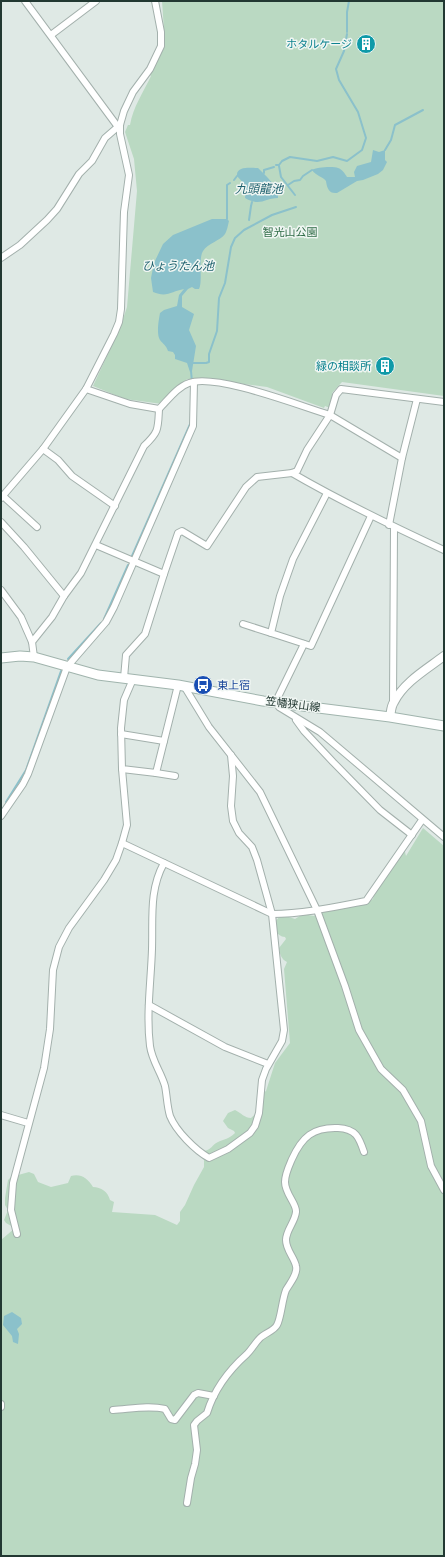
<svg xmlns="http://www.w3.org/2000/svg" width="445" height="1557" font-family="Lato,'Noto Sans JP',sans-serif">
	<rect width="100%" height="100%" fill="#dfe9e5"/>
	<g fill="#bad9c2">
		<path d="M 162,1 L 444,1 L 444,396 L 342,382 L 332,393 L 335,395 L 330,408 L 325,406 L 324,408 L 267,387 L 204,379 L 187,379 L 162,404 L 125,399 L 93,386 L 120,328 L 127,307 L 137,191 L 134,159 L 125,132 L 128,125 L 130,125 C 133,107 143,93 151,76 L 150,75 L 165,44 Z"/>
		<path d="M 423,828 L 444,846 L 444,1556 L 1,1556 L 1,1240 L 15,1228 L 6,1223 L 4,1220 L 8,1210 L 5,1205 L 5,1198 L 8,1180 L 11,1177 L 29,1172 L 34,1174 L 38,1182 L 51,1187 L 68,1183 L 71,1176 C 80,1173 88,1178 93,1187 C 101,1187 108,1192 110,1200 L 114,1202 L 112,1212 L 155,1215 L 177,1225 L 180,1221 L 180,1212 L 185,1205 L 194,1185 L 204,1167 L 204,1160 L 195,1151 L 199,1147 L 204,1151 C 213,1149 211,1145 218,1142 C 224,1139 229,1139 235,1133 L 234,1131 L 228,1128 L 223,1121 L 228,1113 L 235,1110 C 241,1113 245,1118 251,1118 L 260,1110 L 263,1093 L 266,1091 L 275,1063 L 290,1043 L 284,969 L 287,962 C 281,959 280,954 279,948 L 286,939 L 285,937 C 276,936 276,930 275,922 L 279,917 L 286,916 L 295,919 L 303,914 L 314,916 L 320,912 L 367,903 L 373,899 L 374,894 L 402,852 L 405,852 L 406,856 Z"/>
	</g>
	<g fill="#8bc1cb">
		<path d="M 373,150 L 379,152 L 385,150 L 385,160 L 387,162 L 383,170 L 378,174 L 363,180 L 357,181 L 337,193 C 329,194 327,188 326,181 C 322,176 316,176 312,170 C 316,167 334,166 338,168 C 342,169 345,174 347,177 L 355,177 L 354,172 L 357,166 L 371,162 Z"/>
		<path d="M 258,168 C 265,175 279,187 278,198 C 264,198 261,207 245,198 L 246,186 L 237,176 C 236,166 250,168 258,168 Z"/>
		<path d="M 212,219 L 227,219 L 229,221 C 228,225 227,231 225,234 C 220,241 208,243 203,251 C 198,259 203,281 199,289 L 195,289 L 192,287 L 188,289 L 182,296 L 182,307 L 194,314 L 189,330 L 196,346 L 192,371 L 190,372 L 187,363 L 175,359 L 175,355 L 173,352 L 168,351 C 166,345 163,344 160,340 C 156,334 159,319 160,313 L 164,310 L 177,306 L 179,295 L 184,289 C 172,291 167,298 153,292 L 151,278 L 154,263 L 163,244 L 173,235 Z"/>
		<polygon points="12,1312 21,1318 22,1324 17,1329 19,1334 18,1344 13,1342 12,1336 3,1325 4,1316"/>
	</g>
	<g fill="none" stroke-linecap="round" stroke-linejoin="round">
		<g stroke="#8bc1cb" stroke-width="2">
			<polyline points="347,32 347,12 349,1"/>
			<polyline points="385,150 391,140 395,125 423,110"/>
			<polyline points="276,165 279,165 282,161 290,157 317,161 333,157 347,161 362,150 366,138 358,112 339,80 336,69 344,51 347,34"/>
			<polyline points="279,166 281,177 295,195"/>
			<polyline points="264,173 264,170 274,167"/>
			<polyline points="234,180 237,176"/>
			<polyline points="288,185 294,181 300,180 303,176 312,170"/>
			<polyline points="251,206 252,202"/>
			<polyline points="227,219 227,185 230,183"/>
			<polyline points="249,220 251,206"/>
			<polyline points="193,363 205,363"/>
			<polyline points="206,363 209,362 209,354 217,331 219,298 225,283 231,247 235,238 244,230 272,215 296,207"/>
			<polyline points="191,371 192,382"/>
			<polyline points="132,556 191,422"/>
			<polyline points="104,619 128,565"/>
			<polyline points="68,659 101,623"/>
			<polyline points="6,802 26,770 61,671"/>
			<polyline points="1,810 3,808"/>
		</g>
		<defs>
			<g id="minor">
				<polyline points="25,1 118,127"/>
				<polyline points="51,35 96,1"/>
				<polyline points="1,258 20,245 47,220 57,209 79,174 92,161 105,138 120,125"/>
				<path d="M 86,389 L 130,404 L 159,409 C 168,400 177,387 189,383 C 216,373 300,406 330,415 L 336,395 L 341,389 L 444,402"/>
				<polyline points="43,449 58,460 72,476 115,506"/>
				<path d="M 292,473 C 342,502 392,526 444,550"/>
				<polyline points="327,493 293,559 280,596 271,633 311,646 371,516"/>
				<polyline points="3,496 37,527"/>
				<polyline points="1,498 43,449 86,389 114,334 119,322 121,309 124,212 129,175 120,134 120,125 124,111 133,92 150,69 161,46 161,32 155,1"/>
				<polyline points="1,522 24,547 64,596"/>
				<polyline points="389,525 402,458 417,399"/>
				<polyline points="96,545 164,574"/>
				<polyline points="1,590 21,617 32,642 34,657"/>
				<polyline points="243,624 271,633"/>
				<path d="M 32,642 L 52,617 L 64,596 L 81,573 L 144,446 C 159,432 158,429 159,409"/>
				<polyline points="304,644 278,697 277,703 279,707 320,732 444,837"/>
				<polyline points="124,678 126,655 145,634 164,574 178,533 182,531 207,546 246,487 257,477 292,473 297,471 307,450 330,415 402,458"/>
				<polyline points="133,679 124,700 121,728 122,769 156,773 178,685"/>
				<polyline points="184,686 209,727 260,792 317,910 345,986 359,1030 381,1069 403,1090 421,1121 431,1166 444,1190"/>
				<polyline points="393,703 394,527"/>
				<polyline points="296,720 304,731 333,762 380,810 412,835"/>
				<polyline points="121,734 164,741"/>
				<polyline points="156,773 175,776"/>
				<polyline points="1,816 23,784 28,774 67,667 106,622 114,607 193,426 194,382"/>
				<path d="M 122,843 L 272,914 C 303,914 335,907 366,901 L 422,820"/>
				<path d="M 164,863 C 149,890 153,918 152,949 C 151,981 146,1014 150,1046 C 152,1061 161,1072 165,1086 C 167,1096 167,1106 170,1116 C 176,1131 195,1150 209,1158 L 228,1149 L 250,1133 L 255,1126 L 259,1113 L 262,1080 L 266,1069 L 282,1041 L 284,1030 L 272,914 L 257,860 L 252,847 L 239,833 L 233,821 L 231,806 L 233,776 L 231,755"/>
				<polyline points="149,1005 225,1047 268,1064"/>
				<polyline points="1,1115 28,1123"/>
				<polyline points="17,1234 11,1210 13,1183 44,1068 50,1029 53,970 59,947 69,928 104,880 116,860 122,843 127,825 122,769"/>
				<polyline points="1,1404 1,1407"/>
				<path d="M 113,1410 C 130,1409 149,1405 165,1409 L 171,1419 L 175,1420 L 194,1395 L 198,1393 L 214,1396"/>
				<path d="M 187,1503 L 191,1478 L 195,1464 L 197,1450 L 194,1425 L 197,1421 L 207,1413 C 214,1390 229,1370 247,1354 C 252,1349 255,1343 260,1338 C 265,1333 274,1331 277,1325 C 281,1318 282,1300 286,1290 C 290,1283 298,1274 296,1266 C 294,1257 286,1250 286,1240 C 286,1230 295,1222 296,1212 C 297,1204 285,1194 285,1182 C 285,1174 289,1166 292,1159 C 302,1137 313,1127 338,1128 C 356,1129 359,1137 364,1152"/>
			</g>
			<path id="tertiary" d="M 390,717 C 391,712 391,706 394,702 C 404,682 427,669 444,656"/>
			<polyline id="secondary" points="1,658 20,656 34,657 98,675 178,685 263,701 390,717 444,726"/>
		</defs>
		<use href="#minor" stroke="#a3b0ac" stroke-width="8"/>
		<use href="#tertiary" stroke="#a3b0ac" stroke-width="10"/>
		<use href="#secondary" stroke="#a0b4ad" stroke-width="11"/>
		<use href="#minor" stroke="#fff" stroke-width="6"/>
		<use href="#tertiary" stroke="#fff" stroke-width="8"/>
		<use href="#secondary" stroke="#fff" stroke-width="9"/>
	</g>
	<defs>
		<symbol id="building-disc" viewBox="-11 -11 22 22"><circle r="9.5" fill="#0f9aa8" stroke="#f0f6f3"/><path d="M-4-6H4V6H1V3H-1V6H-4ZM-2.5-4.3h1.7v1.8h-1.7ZM.8-4.3h1.7v1.8H.8ZM-2.5-1h1.7V.8h-1.7ZM.8-1h1.7V.8H.8Z" fill="#fff"/></symbol>
		<symbol id="bus-disc" viewBox="-11 -11 22 22"><circle r="9.5" fill="#1a4fb4" stroke="#f0f6f3"/><path d="M-5-6H5V4H4V6H2V4H-2V6H-4V4H-5ZM-3.5-4V0h7V-4ZM-3.5 1.2v1.5H-2V1.2ZM2 1.2v1.5H3.5V1.2Z" fill="#fff"/></symbol>
	</defs>
	<g fill-rule="evenodd">
		<use href="#building-disc" x="355" y="33" width="22" height="22"/>
		<use href="#building-disc" x="374" y="355" width="22" height="22"/>
		<use href="#bus-disc" x="192" y="674" width="22" height="22"/>
	</g>
	<g text-anchor="middle" stroke-width="3" stroke-linejoin="round" paint-order="stroke">
		<g font-size="11" fill="#0d838f" stroke="#f0f6f3" text-anchor="end">
			<text x="352" y="48">ホタルケージ</text>
			<text x="371" y="370">緑の相談所</text>
		</g>
		<g font-size="11" fill="#2f6c47" stroke="#f0f6f3">
			<text x="290" y="236">智光山公園</text>
		</g>
		<g font-size="11" fill="#164399" stroke="#f0f6f3" text-anchor="start">
			<text x="217" y="689">東上宿</text>
		</g>
		<g font-size="11" fill="#223832" stroke="#f0f6f3">
			<text transform="translate(293 704) rotate(7)" y="4">笠幡狭山線</text>
		</g>
		<g font-size="12" font-style="italic" fill="#20626f" stroke="#f0f6f3">
			<text x="259" y="193">九頭龍池</text>
			<text x="178" y="270">ひょうたん池</text>
		</g>
	</g>
	<rect width="445" height="1557" fill="none" stroke="#223832" stroke-width="4"/>
</svg>
